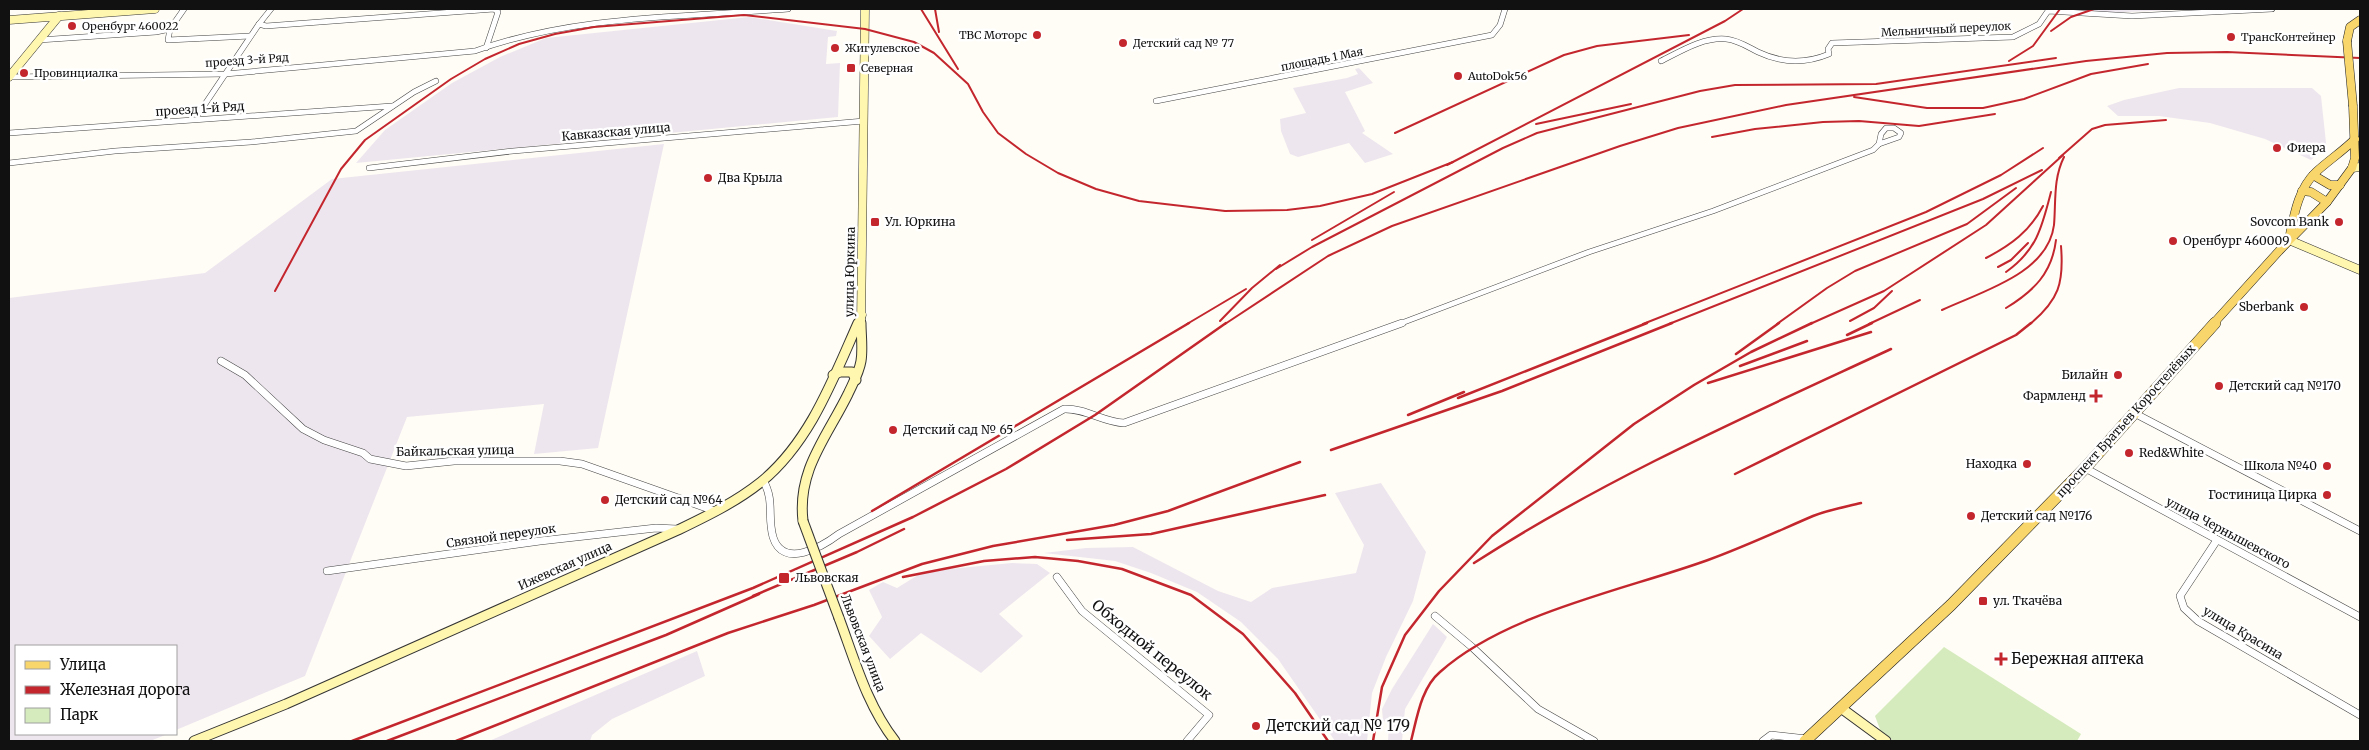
<svg xmlns="http://www.w3.org/2000/svg" width="2369" height="750" font-family="Merriweather,serif">
	<rect width="100%" height="100%" fill="#fffdf5"/>
	<g fill="#eee6ef">
		<polygon points="2064,9 2198,9 2080,14"/>
		<polygon points="749,17 837,31 836,36 828,37 826,64 840,63 838,117 356,163 385,130 452,83 500,57 546,38"/>
		<polygon points="1359,68 1373,83 1345,92 1365,131 1362,133 1393,154 1365,163 1349,143 1298,157 1290,154 1281,131 1280,119 1306,113 1293,88 1347,78 1358,74 1355,69"/>
		<polygon points="2179,88 2312,88 2321,96 2327,152 2320,151 2311,160 2265,139 2210,123 2159,116 2118,116 2107,106 2124,100"/>
		<polygon points="664,144 598,448 534,454 544,404 407,417 305,676 176,730 176,646 16,646 16,734 168,734 150,741 9,741 9,298 205,273 332,179"/>
		<polygon points="1381,483 1426,552 1413,601 1386,657 1372,693 1367,741 1335,741 1278,659 1241,622 1197,592 1151,573 1115,561 1044,553 1086,548 1133,547 1218,591 1251,602 1272,588 1356,573 1364,545 1335,493"/>
		<polygon points="1012,563 1037,564 1050,573 999,614 1023,636 981,673 921,633 890,659 869,636 882,617 869,590 883,582 897,588 918,575 949,569"/>
		<polygon points="1433,624 1447,637 1405,709 1402,741 1388,741 1389,722 1383,721 1382,709 1392,689"/>
		<polygon points="697,651 705,676 612,719 592,735 590,741 489,741"/>
	</g>
	<polygon fill="#d5ebbd" points="1944,647 2081,734 2077,741 1894,741 1881,732 1875,716"/>
	<g fill="none" stroke-linecap="round" stroke-linejoin="round">
		<defs>
			<g id="street-far1">
				<polyline points="184,9 170,29 168,40 250,36"/>
				<polyline points="271,9 259,24 266,26 494,9 498,12 486,48"/>
				<polyline points="39,40 156,32 170,29"/>
				<path d="M 1661,61 C 1681,51 1703,37 1726,39 C 1738,40 1748,47 1758,52 C 1781,63 1805,64 1829,54 L 1828,49 L 1832,43 L 2013,37 L 2039,24 L 2048,11 L 2132,16 L 2272,9"/>
				<path d="M 9,77 L 225,74 L 475,51 C 574,15 684,17 788,9"/>
				<polyline points="1156,101 1492,35 1500,25 1505,9"/>
				<polyline points="199,113 259,24"/>
				<polygon points="1886,128 1894,128 1901,133 1899,137 1879,144 1881,134"/>
				<polyline points="9,133 392,106"/>
				<polyline points="9,163 115,151 251,142 356,131 414,92 436,81"/>
				<polyline points="369,168 513,151 864,121"/>
				<polyline points="1399,324 1589,252 1713,211 1873,150 1879,144"/>
			</g>
			<g id="street">
				<polyline points="221,361 245,375 303,429 324,440 363,453 370,459 406,466 454,461 560,461 582,464 715,511"/>
				<polyline points="2134,413 2360,531"/>
				<polyline points="2085,468 2360,617"/>
				<path d="M 763,480 C 775,501 767,516 773,537 C 783,570 823,546 839,534 L 1064,409 C 1085,408 1103,422 1124,423 L 1402,323"/>
				<polyline points="2217,540 2180,596 2184,608 2198,621 2360,715"/>
				<polyline points="327,571 540,541 656,528 677,529"/>
				<polyline points="1057,577 1082,611 1209,715 1187,741"/>
				<polyline points="1435,616 1472,647 1538,709 1594,741"/>
				<polyline points="1763,741 1771,735 1807,739"/>
			</g>
			<g id="secondary-far1">
				<polyline points="9,20 155,9"/>
				<polyline points="9,77 59,16"/>
				<polyline points="2352,168 2360,167"/>
				<polyline points="2289,240 2360,270"/>
				<polyline points="858,324 862,315"/>
				<polyline points="861,324 865,9"/>
			</g>
			<g id="secondary">
				<polyline points="833,375 840,372 852,372 856,380"/>
				<path d="M 803,521 C 797,470 827,437 848,394 C 853,383 859,373 861,361 C 863,349 861,335 861,323"/>
				<path d="M 839,618 C 855,661 867,705 895,741"/>
				<polyline points="1841,708 1886,741"/>
				<path d="M 194,741 L 286,704 L 678,530 C 707,516 736,502 761,482 C 810,442 833,379 858,323"/>
			</g>
			<g id="primary-far1">
				<polyline points="2347,41 2350,27 2360,20"/>
				<polyline points="2313,175 2330,185 2340,185"/>
				<polyline points="2302,191 2311,192 2327,202"/>
				<path d="M 2289,239 C 2294,215 2298,189 2316,172 C 2329,160 2343,151 2355,139"/>
				<polyline points="2213,324 2279,251 2327,202 2352,168 2355,158 2353,106"/>
			</g>
			<polyline id="primary" points="1805,741 1951,605 2085,468 2215,323"/>
		</defs>
		<use href="#street-far1" stroke="#444" stroke-width="6"/>
		<use href="#street" stroke="#444" stroke-width="8"/>
		<use href="#secondary-far1" stroke="#333" stroke-width="9"/>
		<use href="#secondary" stroke="#333" stroke-width="11"/>
		<use href="#primary-far1" stroke="#222" stroke-width="9"/>
		<use href="#primary" stroke="#222" stroke-width="12"/>
		<use href="#street-far1" stroke="#fff" stroke-width="5"/>
		<use href="#street" stroke="#fff" stroke-width="7"/>
		<use href="#secondary-far1" stroke="#fff6b0" stroke-width="8"/>
		<use href="#secondary" stroke="#fff6b0" stroke-width="9"/>
		<use href="#primary-far1" stroke="#f9d66b" stroke-width="8"/>
		<use href="#primary" stroke="#f9d66b" stroke-width="11"/>
		<g stroke="#c4262e" stroke-width="2">
			<polyline points="921,9 958,69"/>
			<polyline points="935,9 939,32"/>
			<polyline points="2051,31 2071,17 2094,9"/>
			<polyline points="2009,61 2033,46 2060,9"/>
			<polyline points="1854,97 1927,108 1983,108 2024,99 2091,74 2148,64"/>
			<polyline points="1536,124 1631,104"/>
			<polyline points="1395,133 1564,55 1597,46 1689,35"/>
			<polyline points="1712,137 1755,129 1823,122 1859,121 1919,126 1995,114"/>
			<polyline points="2059,158 2092,129 2105,125 2166,120"/>
			<polyline points="1447,165 1725,21 1743,9"/>
			<polyline points="1312,240 1394,192"/>
			<path d="M 1986,258 C 2011,245 2030,231 2043,206"/>
			<polyline points="1998,267 2011,260 2028,243"/>
			<polyline points="1276,269 1312,247 1503,148 1537,133 1700,91 1735,85 1876,84 2056,58"/>
			<path d="M 2006,272 C 2037,250 2042,227 2051,192"/>
			<polyline points="275,291 341,169 365,140 451,79 485,59 519,44 555,34 594,27 744,15 865,29 914,42 934,53 968,84 983,112 998,133 1026,154 1058,173 1096,189 1139,201 1225,211 1287,210 1320,206 1372,194 1453,162"/>
			<path d="M 2006,308 C 2034,291 2052,273 2056,240"/>
			<path d="M 1942,310 C 1980,292 2048,274 2054,225 C 2056,202 2053,179 2064,157"/>
			<polyline points="1220,321 1252,288 1280,265"/>
			<polyline points="1850,321 1874,308 1892,291"/>
			<polyline points="1187,324 1246,289"/>
			<polyline points="1225,324 1328,256 1392,226 1620,146 1678,128 1786,105 2086,61 2167,53 2227,52 2360,58"/>
			<polyline points="1643,324 1926,212 2001,175 2043,148"/>
			<polyline points="1669,324 1983,199 2042,170"/>
			<polyline points="1777,324 1827,288 1855,271 1967,224 2016,188"/>
			<polyline points="1810,324 1884,291 1986,225 2063,155"/>
			<polyline points="1869,324 1920,300"/>
			<path d="M 2030,324 C 2059,300 2064,283 2061,246"/>
		</g>
		<g stroke="#c4262e" stroke-width="2.5">
			<polyline points="1847,335 1872,323"/>
			<polyline points="1736,354 1779,323"/>
			<polyline points="1740,366 1807,341"/>
			<polyline points="1708,383 1871,332"/>
			<polyline points="1458,398 1647,323"/>
			<polyline points="1408,415 1464,392"/>
			<polyline points="1331,450 1502,391 1672,323"/>
			<polyline points="1735,474 2016,335 2031,323"/>
			<polyline points="872,511 1189,323"/>
			<polyline points="1067,540 1151,534 1325,495"/>
			<path d="M 1474,563 C 1606,478 1749,415 1891,349"/>
			<polyline points="903,577 984,561 1035,557 1078,561 1122,569 1191,595 1243,634 1295,693 1328,741"/>
			<polyline points="753,596 857,552 904,529"/>
			<polyline points="352,741 753,588 913,517 1006,469 1095,415 1226,323"/>
			<polyline points="387,741 666,635 759,594"/>
			<polyline points="456,741 728,633 814,605 922,564 993,546 1114,525 1168,511 1300,462"/>
			<polyline points="1373,741 1382,687 1405,635 1439,591 1492,536 1634,424 1694,385 1751,352 1812,323"/>
			<path d="M 1411,741 C 1417,718 1421,688 1440,672 C 1506,613 1625,590 1708,560 C 1744,547 1778,531 1813,516 C 1828,510 1845,507 1861,503"/>
		</g>
		<defs>
			<polyline id="secondary-bridge" points="803,521 839,618"/>
			<polyline id="primary-bridge" points="2347,41 2353,106"/>
		</defs>
		<use href="#secondary-bridge" stroke="#333" stroke-width="11" stroke-linecap="butt"/>
		<use href="#primary-bridge" stroke="#222" stroke-width="9" stroke-linecap="butt"/>
		<use href="#secondary-bridge" stroke="#fff6b0" stroke-width="9"/>
		<use href="#primary-bridge" stroke="#f9d66b" stroke-width="8"/>
	</g>
	<g fill="#c4262e" stroke="#fff" stroke-width="2">
		<circle cx="72" cy="26" r="5"/>
		<circle cx="1037" cy="35" r="5"/>
		<circle cx="2231" cy="37" r="5"/>
		<circle cx="1123" cy="43" r="5"/>
		<circle cx="835" cy="48" r="5"/>
		<rect x="846" y="63" width="10" height="10" rx="2.5"/>
		<circle cx="24" cy="73" r="5"/>
		<circle cx="1458" cy="76" r="5"/>
		<circle cx="2277" cy="148" r="5"/>
		<circle cx="708" cy="178" r="5"/>
		<rect x="870" y="217" width="10" height="10" rx="2.5"/>
		<circle cx="2339" cy="222" r="5"/>
		<circle cx="2173" cy="241" r="5"/>
		<circle cx="2304" cy="307" r="5"/>
		<circle cx="2118" cy="375" r="5"/>
		<circle cx="2219" cy="386" r="5"/>
		<path d="M2093.5 388.5h5v5h5v5h-5v5h-5v-5h-5v-5h5z"/>
		<circle cx="893" cy="430" r="5"/>
		<circle cx="2129" cy="453" r="5"/>
		<circle cx="2027" cy="464" r="5"/>
		<circle cx="2327" cy="466" r="5"/>
		<circle cx="2327" cy="495" r="5"/>
		<circle cx="605" cy="500" r="5"/>
		<circle cx="1971" cy="516" r="5"/>
		<rect x="778" y="572" width="12" height="12" rx="2.5"/>
		<rect x="1978" y="596" width="10" height="10" rx="2.5"/>
		<path d="M1998.5 651.5h5v5h5v5h-5v5h-5v-5h-5v-5h5z"/>
		<circle cx="1256" cy="726" r="5"/>
	</g>
	<g text-anchor="middle" stroke-width="5" stroke-linejoin="round" paint-order="stroke">
		<g font-size="11" fill="#111" stroke="#fff" text-anchor="start">
			<text x="82" y="30">Оренбург 460022</text>
			<text x="1027" y="39" text-anchor="end">ТВС Моторс</text>
			<text x="2241" y="41">ТрансКонтейнер</text>
			<text x="1133" y="47">Детский сад № 77</text>
			<text x="845" y="52">Жигулевское</text>
			<text x="861" y="72">Северная</text>
			<text x="34" y="77">Провинциалка</text>
			<text x="1468" y="80">AutoDok56</text>
		</g>
		<g font-size="11" fill="#111" stroke="#fff">
			<text transform="translate(1946 29) rotate(-3)" y="4">Мельничный переулок</text>
			<text transform="translate(1322 59) rotate(-11)" y="4">площадь 1 Мая</text>
			<text transform="translate(247 60) rotate(-4)" y="4">проезд 3-й Ряд</text>
		</g>
		<g font-size="12" fill="#111" stroke="#fff">
			<text transform="translate(200 109) rotate(-4)" y="4">проезд 1-й Ряд</text>
			<text transform="translate(616 132) rotate(-5)" y="4">Кавказская улица</text>
			<text transform="translate(850 272) rotate(-89)" y="4">улица Юркина</text>
			<text transform="translate(2126 421) rotate(-48)" y="4">проспект Братьев Коростелёвых</text>
			<text transform="translate(455 451) rotate(-1)" y="4">Байкальская улица</text>
			<text transform="translate(2228 533) rotate(28)" y="4">улица Чернышевского</text>
			<text transform="translate(501 536) rotate(-8)" y="4">Связной переулок</text>
			<text transform="translate(565 566) rotate(-24)" y="4">Ижевская улица</text>
			<text transform="translate(2243 633) rotate(31)" y="4">улица Красина</text>
			<text transform="translate(863 643) rotate(69)" y="4">Львовская улица</text>
		</g>
		<g font-size="12" fill="#111" stroke="#fff" text-anchor="start">
			<text x="2287" y="152">Фиера</text>
			<text x="718" y="182">Два Крыла</text>
			<text x="885" y="226">Ул. Юркина</text>
			<text x="2329" y="226" text-anchor="end">Sovcom Bank</text>
			<text x="2183" y="245">Оренбург 460009</text>
			<text x="2294" y="311" text-anchor="end">Sberbank</text>
			<text x="2108" y="379" text-anchor="end">Билайн</text>
			<text x="2229" y="390">Детский сад №170</text>
			<text x="2086" y="400" text-anchor="end">Фармленд</text>
			<text x="903" y="434">Детский сад № 65</text>
			<text x="2139" y="457">Red&amp;White</text>
			<text x="2017" y="468" text-anchor="end">Находка</text>
			<text x="2317" y="470" text-anchor="end">Школа №40</text>
			<text x="2317" y="499" text-anchor="end">Гостиница Цирка</text>
			<text x="615" y="504">Детский сад №64</text>
			<text x="1981" y="520">Детский сад №176</text>
			<text x="795" y="582">Львовская</text>
			<text x="1993" y="605">ул. Ткачёва</text>
		</g>
		<g font-size="15" fill="#111" stroke="#fff">
			<text transform="translate(1152 650) rotate(39)" y="5">Обходной переулок</text>
		</g>
		<g font-size="15" fill="#111" stroke="#fff" text-anchor="start">
			<text x="2011" y="664">Бережная аптека</text>
			<text x="1266" y="731">Детский сад № 179</text>
		</g>
	</g>
	<rect width="2369" height="750" fill="none" stroke="#111111" stroke-width="20"/>
	<rect x="15" y="645" width="162" height="90" fill="#ffffff" stroke="#a0a0a0"/>
	<rect x="25" y="661" width="25" height="8" fill="#f9d66b" stroke="#a0a0a0"/>
	<text x="60" y="670" font-size="15" fill="#111111">Улица</text>
	<rect x="25" y="686" width="25" height="8" fill="#c4262e" stroke="#a0a0a0"/>
	<text x="60" y="695" font-size="15" fill="#111111">Железная дорога</text>
	<rect x="25" y="708" width="25" height="15" fill="#d5ebbd" stroke="#a0a0a0"/>
	<text x="60" y="720" font-size="15" fill="#111111">Парк</text>
</svg>
